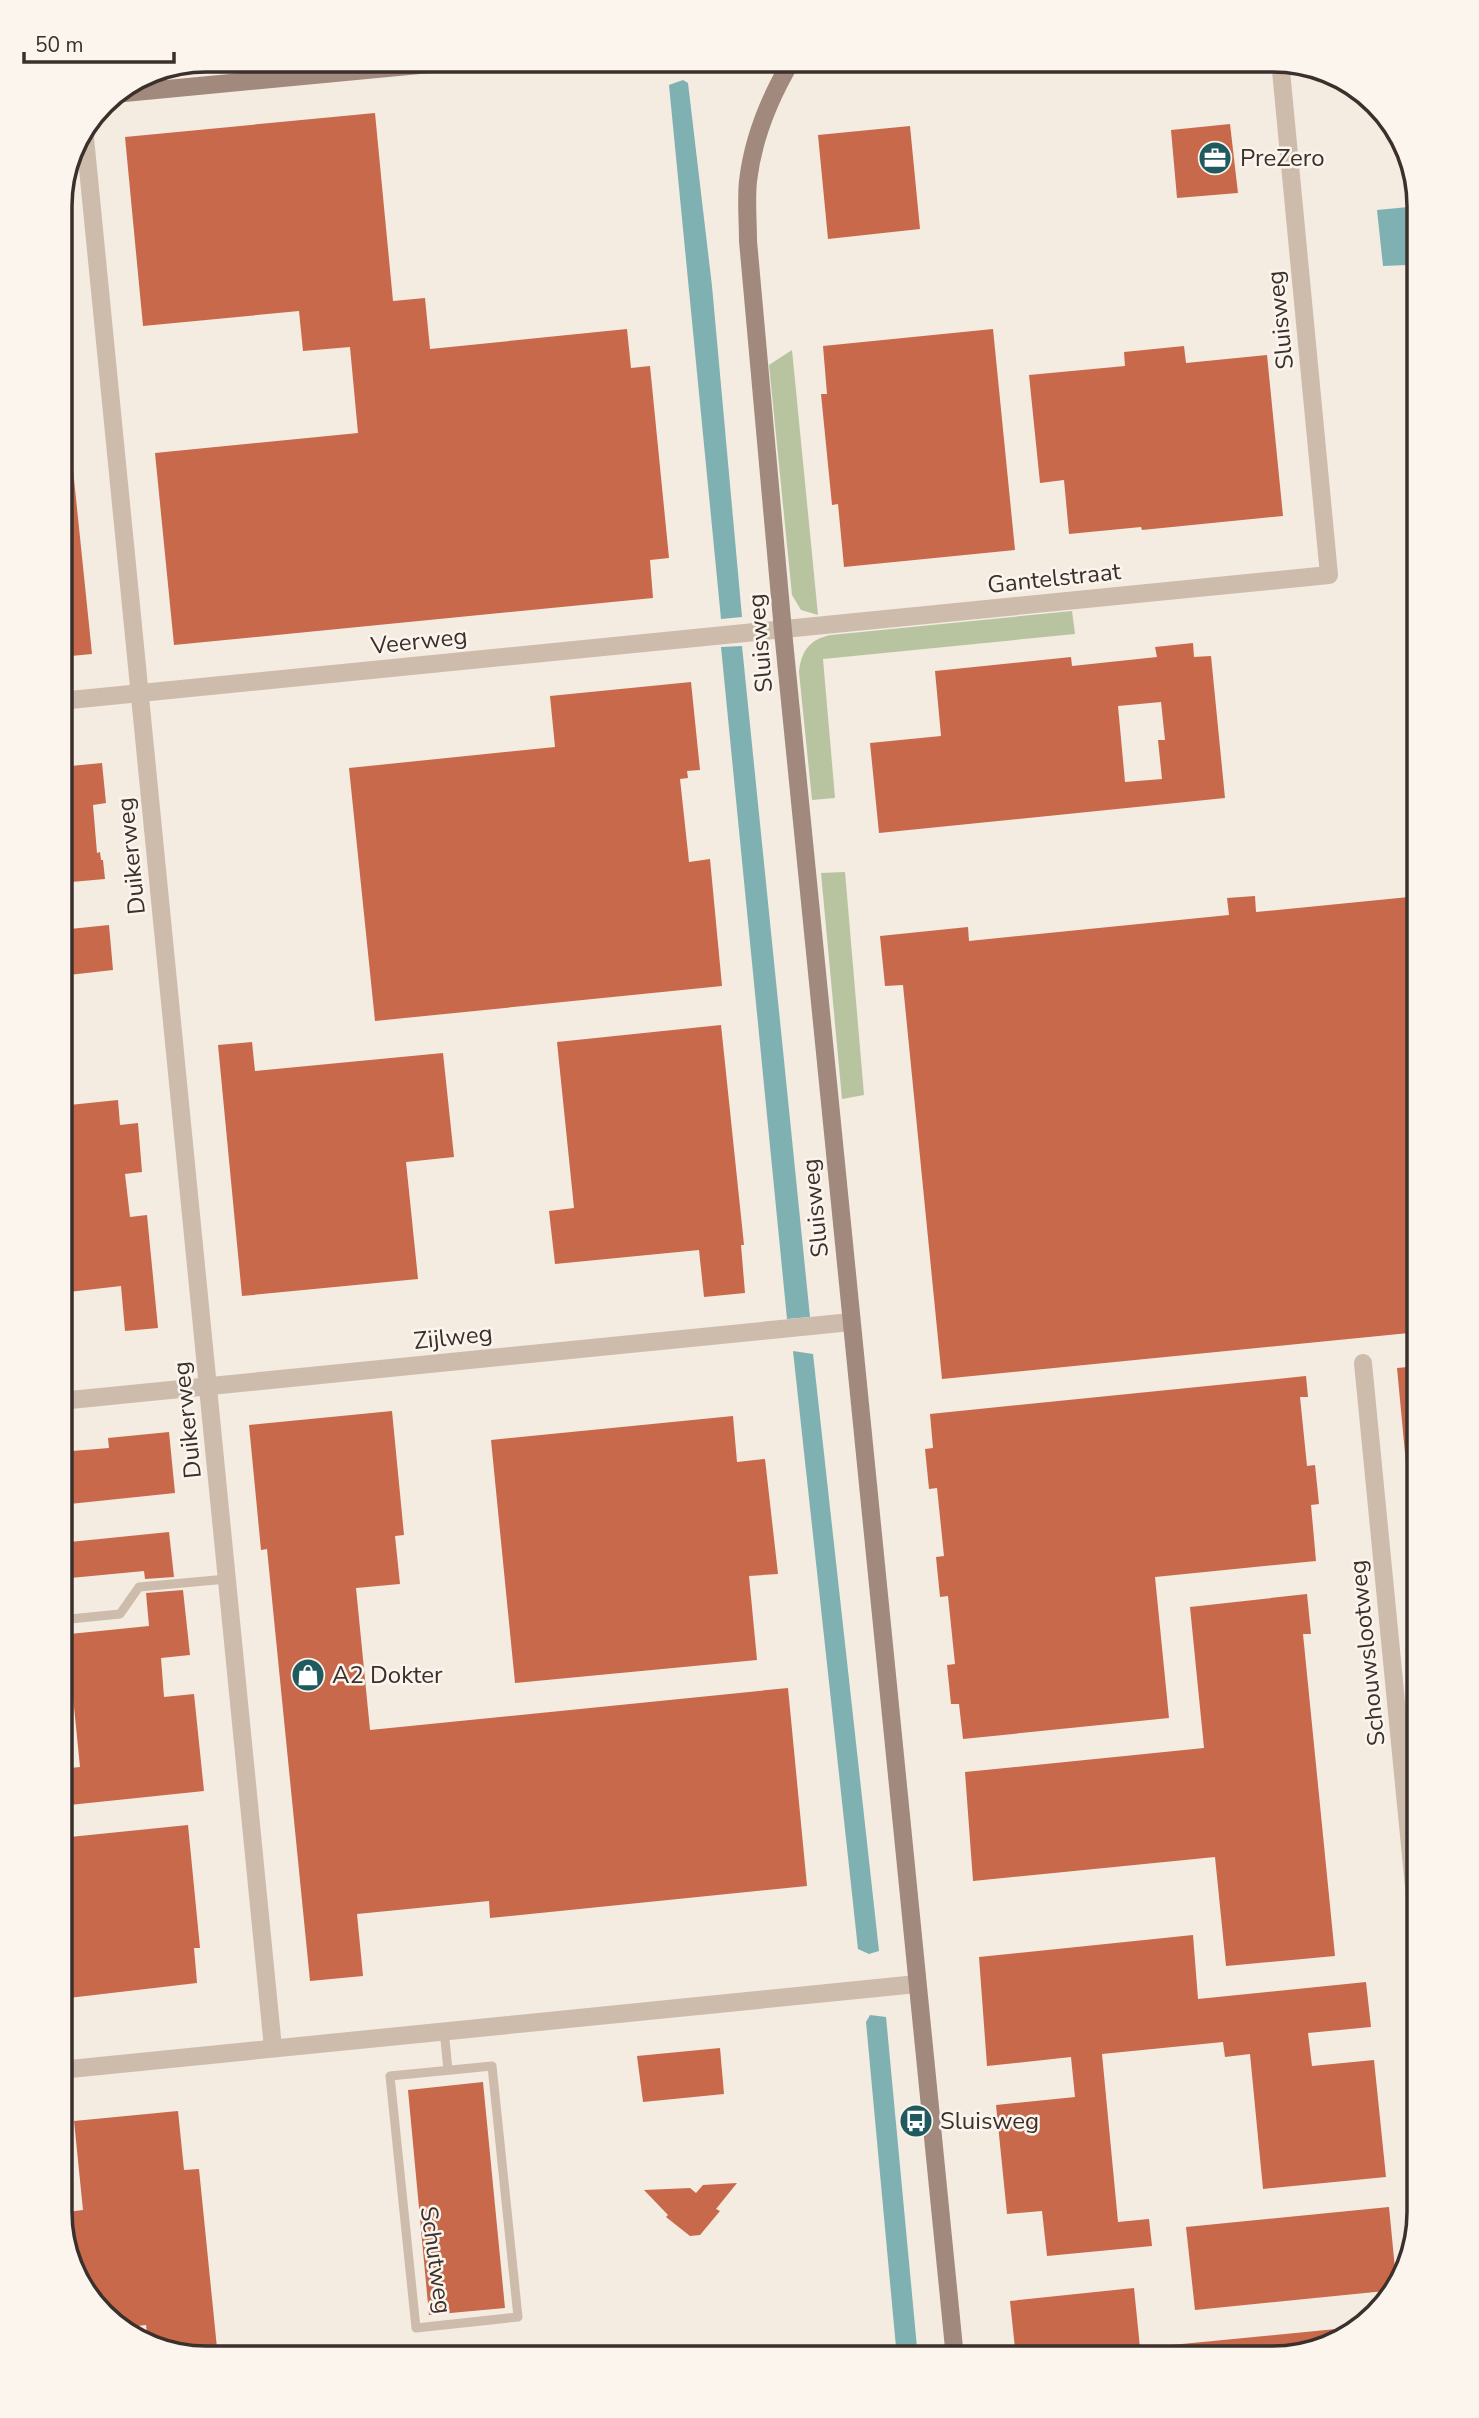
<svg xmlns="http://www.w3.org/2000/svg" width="1479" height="2418" font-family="'Nunito Sans',sans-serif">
	<rect width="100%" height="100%" fill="#f4ebe1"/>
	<g fill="#b8c4a0">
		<polygon points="792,350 818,615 801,610 792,595 769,365"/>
		<path d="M 1072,611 L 1075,634 L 823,659 L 835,798 L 812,800 L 799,672 C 801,651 810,639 831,635 Z"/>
		<polygon points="845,872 864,1095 842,1099 821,873"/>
	</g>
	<g fill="#7fb0b2">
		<polygon points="683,80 688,83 712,286 742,617 721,619 669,85"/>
		<polygon points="1419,206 1419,402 1407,265 1383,266 1377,210"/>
		<polygon points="742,646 810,1317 787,1319 721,647"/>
		<polygon points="793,1351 813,1354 879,1951 869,1954 858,1949"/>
		<polygon points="870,2015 886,2017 918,2358 897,2358 866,2022"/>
	</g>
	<g fill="#c8694b" fill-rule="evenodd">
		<polygon points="375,113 393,301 425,298 430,349 627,329 631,368 650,366 669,558 650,560 653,598 174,645 155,453 358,433 350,347 303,351 299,311 143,326 125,137"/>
		<polygon points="1230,124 1238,193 1177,198 1171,130"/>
		<polygon points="910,126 920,229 828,239 818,135"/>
		<polygon points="993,329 1015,550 844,567 838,504 832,505 821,394 827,394 823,346"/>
		<polygon points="1184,346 1186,363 1267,355 1283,516 1142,530 1141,527 1069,534 1064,480 1040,483 1029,375 1125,366 1124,352"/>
		<polygon points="60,450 71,450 92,654 60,657"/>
		<path d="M 1193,643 L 1194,657 L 1211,656 L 1225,798 L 879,833 L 870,743 L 941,736 L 935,671 L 1071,657 L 1072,666 L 1157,657 L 1155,647 ZM 1161,702 L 1165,740 L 1158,740 L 1162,779 L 1125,782 L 1118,706 Z"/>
		<polygon points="691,682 700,770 687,771 688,778 680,779 689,862 710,859 722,986 375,1021 349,768 555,747 550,696"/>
		<polygon points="102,763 106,803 93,805 97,853 100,852 101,860 103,860 105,879 60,883 60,767"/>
		<polygon points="1255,896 1256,912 1419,896 1419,1332 942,1379 903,985 885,986 880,936 968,927 969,941 1229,915 1227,898"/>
		<polygon points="109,925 113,970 60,976 60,930"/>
		<polygon points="721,1025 744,1245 741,1245 745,1293 704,1297 699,1250 555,1264 549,1211 574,1208 557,1042"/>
		<polygon points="252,1042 255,1071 443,1053 454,1157 406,1162 418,1279 242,1296 218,1045"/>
		<polygon points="118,1100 120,1125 138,1123 142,1172 125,1174 130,1217 147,1215 158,1328 125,1331 121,1286 60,1293 60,1106"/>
		<polygon points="1419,1366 1419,1485 1408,1485 1397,1368"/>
		<polygon points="1306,1376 1308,1397 1300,1397 1307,1466 1315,1465 1319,1504 1311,1505 1316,1561 1155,1577 1169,1718 963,1739 959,1704 951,1704 947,1665 955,1664 948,1596 940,1597 936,1557 944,1556 937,1488 929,1489 925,1449 933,1448 930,1414"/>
		<polygon points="392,1411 404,1535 395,1536 400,1584 356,1588 370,1730 788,1688 807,1886 490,1918 489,1901 357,1914 363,1976 310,1981 267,1549 261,1550 249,1425"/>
		<polygon points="733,1416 737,1462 765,1459 778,1574 749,1576 757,1660 515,1683 491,1440"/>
		<polygon points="169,1432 175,1493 60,1505 60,1452 109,1448 108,1438"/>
		<polygon points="169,1532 174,1577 145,1579 144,1571 60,1579 60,1543"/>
		<polygon points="183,1590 190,1655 161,1658 164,1697 194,1694 204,1791 60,1806 60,1769 80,1767 70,1667 60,1668 60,1635 149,1626 146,1593"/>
		<polygon points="1307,1594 1311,1634 1303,1634 1335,1956 1226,1966 1215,1857 973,1881 965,1772 1204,1748 1190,1607"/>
		<polygon points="188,1825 200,1948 194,1948 197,1983 60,1999 60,1838"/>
		<polygon points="1193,1935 1198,1999 1366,1982 1371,2027 1308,2033 1312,2066 1374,2060 1386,2177 1263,2189 1250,2054 1225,2057 1223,2042 1102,2054 1118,2222 1149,2219 1152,2246 1047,2256 1042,2211 1007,2214 996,2105 1075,2097 1071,2057 987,2066 979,1957"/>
		<polygon points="720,2048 724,2094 643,2102 637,2056"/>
		<polygon points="483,2082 505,2308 429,2315 408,2090"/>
		<polygon points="178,2111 184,2170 199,2169 217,2348 177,2352 148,2342 146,2325 119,2328 75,2278 67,2212 83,2210 74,2121"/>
		<polygon points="737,2183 716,2209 720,2211 700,2235 690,2236 666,2217 668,2215 644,2190 690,2188 696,2193 703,2185"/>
		<polygon points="1389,2207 1397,2289 1395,2290 1195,2310 1186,2227"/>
		<polygon points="1134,2288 1141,2358 1016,2358 1010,2301"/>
		<polygon points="1356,2327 1339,2343 1274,2358 1152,2358 1151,2347"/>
	</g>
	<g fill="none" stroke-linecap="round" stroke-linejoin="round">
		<g stroke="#cdbbac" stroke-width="9">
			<polyline points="60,1620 120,1614 139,1587 227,1579"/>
			<polyline points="444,2030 448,2070"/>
			<polygon points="492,2066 518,2317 416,2328 390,2076"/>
		</g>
		<g stroke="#cdbbac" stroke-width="18">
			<polyline points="84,128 273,2048"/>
			<polyline points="60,701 1329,575 1280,60"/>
			<polyline points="1363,1363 1419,1938"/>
			<polyline points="60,1401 851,1322"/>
			<polyline points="60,2070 917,1984"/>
		</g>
		<g stroke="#a18a7d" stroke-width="18">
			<path d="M 792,60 C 770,97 753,138 748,181 C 746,201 748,222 748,241 L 783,631 L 955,2358"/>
			<polyline points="114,94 472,60"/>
		</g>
	</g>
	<defs>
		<symbol id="office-disc" viewBox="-11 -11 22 22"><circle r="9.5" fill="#1f5a5e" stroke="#fbf5ee"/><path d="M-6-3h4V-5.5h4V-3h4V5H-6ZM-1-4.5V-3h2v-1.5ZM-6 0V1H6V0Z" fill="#fff"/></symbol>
		<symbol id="shop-disc" viewBox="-11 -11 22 22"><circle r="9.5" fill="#1f5a5e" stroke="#fbf5ee"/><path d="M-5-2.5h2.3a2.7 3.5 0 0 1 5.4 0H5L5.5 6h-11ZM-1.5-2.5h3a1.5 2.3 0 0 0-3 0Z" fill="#fff"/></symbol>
		<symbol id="bus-disc" viewBox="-11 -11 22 22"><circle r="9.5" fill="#1f5a5e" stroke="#fbf5ee"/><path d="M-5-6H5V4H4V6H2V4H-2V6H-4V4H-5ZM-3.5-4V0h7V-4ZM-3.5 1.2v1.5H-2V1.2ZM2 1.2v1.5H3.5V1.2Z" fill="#fff"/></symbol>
	</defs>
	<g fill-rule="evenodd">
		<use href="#office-disc" x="1196" y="139" width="38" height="38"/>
		<use href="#shop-disc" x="289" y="1656" width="38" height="38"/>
		<use href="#bus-disc" x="897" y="2102" width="38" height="38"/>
	</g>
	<g text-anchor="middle" stroke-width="5" stroke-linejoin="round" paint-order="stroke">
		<g font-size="24" fill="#3b302b" stroke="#fbf5ee" text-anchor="start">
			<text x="1240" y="166">PreZero</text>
			<text x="332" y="1683">A2 Dokter</text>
			<text x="940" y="2129">Sluisweg</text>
		</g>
		<g font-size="24" fill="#3b302b" stroke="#fbf5ee">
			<text transform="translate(1280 320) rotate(-96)" y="8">Sluisweg</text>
			<text transform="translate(1054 578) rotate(-6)" y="8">Gantelstraat</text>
			<text transform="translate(419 641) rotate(-6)" y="8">Veerweg</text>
			<text transform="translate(760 643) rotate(-95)" y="8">Sluisweg</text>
			<text transform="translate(131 856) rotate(-96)" y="8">Duikerweg</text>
			<text transform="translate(815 1208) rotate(-96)" y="8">Sluisweg</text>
			<text transform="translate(453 1337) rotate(-6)" y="8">Zijlweg</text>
			<text transform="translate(187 1420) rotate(-96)" y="8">Duikerweg</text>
			<text transform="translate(1367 1653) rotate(-96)" y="8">Schouwslootweg</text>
			<text transform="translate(436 2260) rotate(82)" y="8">Schutweg</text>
		</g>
	</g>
	<path d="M0 0H1479V2418H0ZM206 72H1273A134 134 0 0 1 1407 206V2212A134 134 0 0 1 1273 2346H206A134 134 0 0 1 72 2212V206A134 134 0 0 1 206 72Z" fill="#fbf5ee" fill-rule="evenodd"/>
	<path fill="none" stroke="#3b302b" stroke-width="3.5" d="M206 72H1273A134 134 0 0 1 1407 206V2212A134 134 0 0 1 1273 2346H206A134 134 0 0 1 72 2212V206A134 134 0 0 1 206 72Z"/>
	<path d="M24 52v10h150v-10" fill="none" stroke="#3b302b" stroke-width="3.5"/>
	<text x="35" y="52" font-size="21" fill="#3b302b" stroke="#fbf5ee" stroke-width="5" paint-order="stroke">50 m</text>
</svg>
